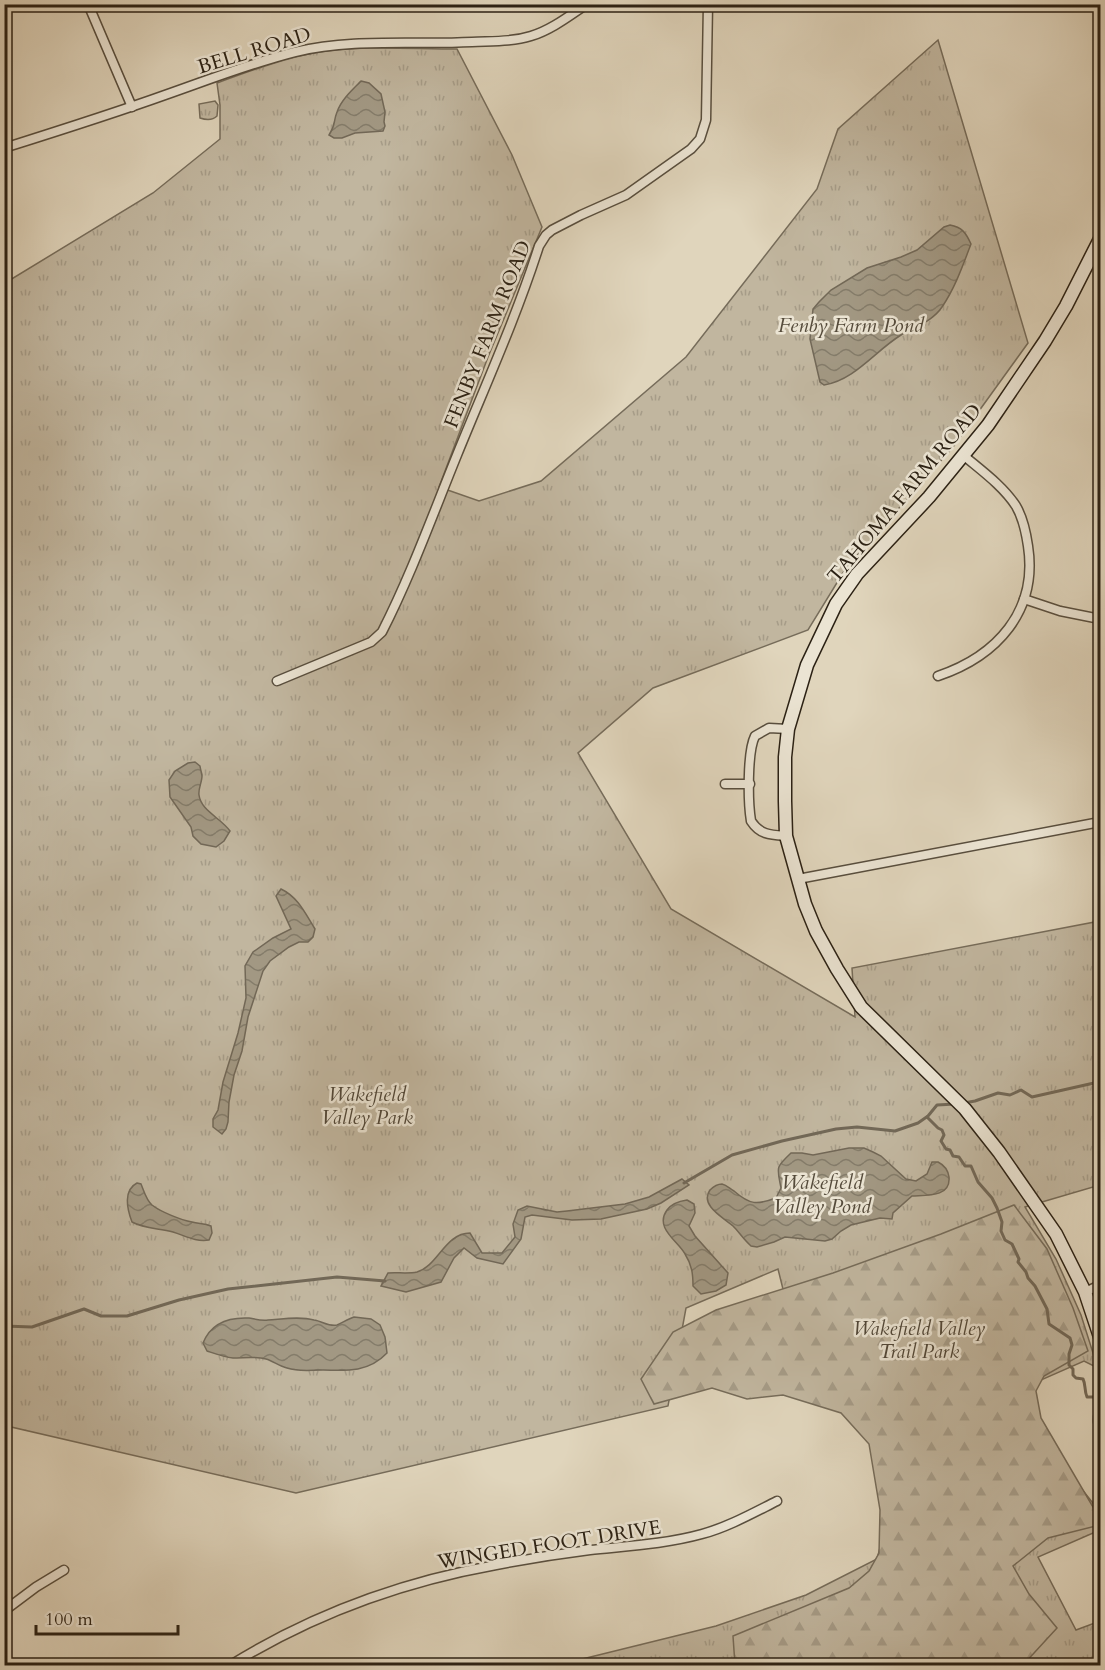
<svg xmlns="http://www.w3.org/2000/svg" width="1105" height="1670" font-family="Cardo,serif">
	<defs>
		<pattern id="grass-tufts" width="24" height="20" patternUnits="userSpaceOnUse" patternTransform="scale(1.5)"><rect width="24" height="20" fill="#c1b69f"/><path d="M3 7l-1-3M5 7V3M7 7l1-3M15 17l-1-3M17 17v-4M19 17l1-3" fill="none" stroke="#a69c88"/></pattern>
		<pattern id="forest-firs" width="22" height="20" patternUnits="userSpaceOnUse" patternTransform="scale(1.5)"><rect width="22" height="20" fill="#c1b69f"/><path d="M5 1l3.5 6h-7zM16 11l3.5 6h-7z" fill="#a69c88"/></pattern>
		<pattern id="water-waves" width="16" height="10" patternUnits="userSpaceOnUse" patternTransform="scale(1.5)"><rect width="16" height="10" fill="#a29883"/><path d="M0 5q4-4 8 0t8 0" fill="none" stroke="#847c6a"/></pattern>
	</defs>
	<rect width="100%" height="100%" fill="#e0d5bc"/>
	<filter id="stains"><feTurbulence type="fractalNoise" baseFrequency=".00333" numOctaves="4"/><feColorMatrix values="0 0 0 0 .2 0 0 0 0 .09 0 0 0 0 .02 0 0 0 .5 -.17"/></filter>
	<radialGradient id="worn" r=".72"><stop offset=".6" stop-color="#630" stop-opacity="0"/><stop offset="1" stop-color="#630" stop-opacity=".3"/></radialGradient>
	<g fill="url(#grass-tufts)" stroke="#766c5a" stroke-width="1.5">
		<path d="M 938,40 L 1028,343 L 953,447 L 846,568 L 808,630 L 653,688 L 578,753 L 671,909 L 855,1017 L 852,968 L 1100,921 L 1100,1185 L 1025,1207 L 1056,1259 L 1081,1315 L 1100,1375 L 1100,1385 L 1094,1366 L 1084,1361 L 1007,1395 L 1100,1512 L 1100,1530 L 1038,1557 L 1076,1630 L 1100,1621 L 1100,1665 L 558,1665 L 716,1626 L 806,1595 L 877,1559 L 899,1476 L 802,1366 L 778,1269 L 686,1308 L 668,1406 L 296,1493 L 7,1426 L 5,1421 L 5,283 L 153,193 L 220,139 L 220,105 L 217,83 C 250,71 284,58 319,52 C 364,45 411,49 457,49 L 512,155 L 542,227 L 488,357 L 439,487 L 479,501 L 541,481 L 686,357 L 817,189 L 838,129 Z"/>
		<path d="M 215,101 L 218,105 L 217,116 C 212,121 206,120 200,118 L 199,104 Z"/>
	</g>
	<polygon fill="url(#forest-firs)" stroke="#766c5a" stroke-width="1.5" points="1014,1205 1047,1249 1073,1308 1088,1351 1044,1376 1036,1391 1041,1418 1100,1519 1100,1525 1048,1538 1013,1566 1029,1594 1057,1628 1023,1665 735,1665 733,1636 849,1588 869,1571 879,1553 880,1510 869,1444 841,1413 783,1395 747,1399 712,1388 654,1404 641,1379 673,1332 716,1310 833,1273 941,1234"/>
	<g fill="url(#water-waves)" stroke="#726857" stroke-width="1.5">
		<path d="M 361,81 L 369,83 L 381,94 L 385,112 L 384,122 L 385,126 L 383,131 L 355,133 L 342,138 L 334,138 L 329,135 C 336,125 333,122 337,112 C 341,100 352,90 361,81 Z"/>
		<path d="M 950,225 C 962,227 966,233 971,244 C 963,265 955,288 942,307 C 932,322 915,326 901,335 C 875,351 855,380 824,385 L 820,382 L 810,339 L 813,309 L 819,302 L 831,290 L 867,268 L 901,257 L 917,250 L 944,227 Z"/>
		<path d="M 195,762 L 200,766 C 200,767 202,775 202,776 C 202,782 198,789 199,795 C 201,811 221,818 230,831 L 224,841 L 216,847 L 201,844 L 193,836 L 191,827 L 170,797 L 169,780 L 175,771 L 188,763 Z"/>
		<path d="M 281,889 C 298,897 305,913 315,929 L 313,937 L 308,942 L 299,942 L 289,947 L 270,961 L 263,971 L 248,1017 L 242,1051 L 234,1075 L 229,1102 L 228,1122 L 226,1129 L 222,1134 L 213,1127 L 213,1119 L 218,1110 L 223,1082 L 238,1033 L 246,998 L 245,966 L 253,952 L 273,938 L 291,929 L 276,896 Z"/>
		<path d="M 849,1148 L 864,1148 L 873,1152 L 881,1156 L 906,1179 L 916,1181 L 927,1174 L 932,1162 L 938,1162 C 944,1165 948,1170 949,1177 C 951,1198 925,1195 912,1196 L 893,1213 L 892,1219 L 880,1218 L 851,1225 L 841,1231 L 832,1239 L 825,1241 L 785,1237 L 774,1242 L 757,1247 L 751,1246 C 744,1240 739,1232 733,1226 C 724,1218 699,1205 710,1190 C 713,1187 718,1184 722,1184 C 727,1185 730,1189 734,1191 C 750,1205 757,1205 776,1198 L 781,1188 C 777,1167 775,1168 791,1153 L 802,1153 L 813,1155 Z"/>
		<path d="M 682,1179 L 689,1185 L 661,1203 L 647,1209 L 601,1219 L 572,1220 L 532,1215 L 525,1217 L 521,1239 L 503,1264 L 477,1258 L 464,1248 L 454,1258 L 441,1282 L 406,1292 L 381,1286 L 388,1273 C 396,1272 408,1274 417,1272 C 438,1266 445,1233 470,1233 L 482,1253 L 502,1253 L 515,1237 L 513,1224 L 518,1210 L 527,1206 L 557,1212 L 567,1211 L 625,1204 L 649,1197 Z"/>
		<path d="M 137,1183 L 141,1184 C 144,1191 146,1200 152,1205 C 161,1212 181,1220 192,1222 C 199,1224 204,1223 211,1226 L 212,1233 L 209,1240 C 195,1242 186,1236 173,1232 C 159,1228 145,1229 132,1222 C 127,1209 123,1190 137,1183 Z"/>
		<path d="M 687,1200 L 694,1204 L 695,1213 L 689,1226 L 695,1236 L 728,1273 L 726,1285 L 716,1291 L 701,1294 L 693,1286 C 693,1274 692,1265 685,1254 C 678,1241 654,1228 667,1210 C 672,1203 680,1201 687,1200 Z"/>
		<path d="M 354,1317 L 371,1319 L 380,1325 L 385,1337 L 387,1353 C 369,1372 348,1371 323,1370 C 310,1370 299,1372 287,1368 C 279,1366 273,1361 266,1359 C 256,1356 244,1358 233,1358 C 224,1357 216,1354 207,1351 L 203,1343 C 211,1323 229,1317 249,1318 C 255,1319 261,1321 268,1320 C 283,1319 300,1316 314,1320 C 322,1321 329,1327 337,1325 C 342,1323 348,1319 354,1317 Z"/>
	</g>
	<g fill="none" stroke-linecap="round" stroke-linejoin="round">
		<g stroke="#726857" stroke-width="3">
			<polyline points="964,1103 975,1101 998,1093 1010,1095 1021,1090 1032,1097 1094,1083 1100,1083"/>
			<path d="M 927,1117 L 938,1128 L 942,1130 L 944,1135 L 941,1141 L 946,1149 L 950,1150 L 953,1156 L 959,1157 L 965,1166 L 971,1166 L 978,1182 L 992,1198 L 997,1208 L 1002,1222 L 1001,1231 L 1005,1240 L 1012,1244 L 1019,1259 L 1018,1262 L 1026,1272 L 1028,1278 L 1035,1286 L 1047,1309 L 1049,1324 L 1070,1338 L 1072,1345 L 1069,1354 L 1069,1365 L 1073,1369 L 1073,1375 L 1076,1378 L 1083,1379 C 1086,1385 1084,1390 1087,1397 L 1094,1397 C 1100,1410 1087,1419 1100,1435"/>
			<polyline points="684,1183 732,1155 782,1141 836,1129 857,1127 895,1131 918,1123 928,1116 937,1105 955,1104"/>
			<polyline points="4,1326 32,1327 84,1309 101,1316 127,1316 179,1300 228,1289 337,1277 385,1281"/>
		</g>
		<defs>
			<g id="street">
				<polyline points="88,4 132,107"/>
				<path d="M 4,148 C 58,131 112,114 165,95 C 208,80 251,63 295,52 C 353,38 413,45 472,42 C 492,41 512,42 531,36 C 551,30 569,16 587,4"/>
				<polyline points="1024,599 1060,611 1100,619"/>
				<path d="M 938,676 C 997,656 1038,611 1028,546 C 1026,532 1023,518 1016,506 C 1003,486 982,471 963,455"/>
				<path d="M 277,681 L 371,642 L 382,632 C 411,575 433,514 457,455 C 485,386 516,318 539,246 L 546,235 L 552,230 L 581,215 L 626,195 L 691,149 L 700,139 L 706,120 L 708,4"/>
				<polyline points="725,784 750,784"/>
				<path d="M 786,836 C 771,835 760,835 751,821 C 748,803 747,752 755,736 L 769,728 L 788,729"/>
				<polyline points="798,879 1100,822"/>
				<polyline points="1085,1292 1100,1285"/>
				<polyline points="4,1611 36,1587 64,1570"/>
				<path d="M 229,1666 C 311,1615 401,1582 496,1565 C 527,1559 558,1554 590,1550 C 627,1546 666,1544 702,1534 C 728,1527 753,1513 777,1501"/>
			</g>
			<polyline id="secondary" points="1100,239 1066,306 1045,341 988,425 929,497 857,574 836,604 807,665 788,729 785,757 785,801 786,836 805,904 816,931 837,969 861,1007 965,1109 999,1152 1056,1234 1085,1292 1100,1337"/>
		</defs>
		<use href="#street" stroke="#584e3e" stroke-width="11"/>
		<use href="#secondary" stroke="#2b2114" stroke-width="15"/>
		<use href="#street" stroke="#ebe4d3" stroke-width="8"/>
		<use href="#secondary" stroke="#ebe4d3" stroke-width="12"/>
	</g>
	<g text-anchor="middle" stroke-width="5" stroke-linejoin="round" paint-order="stroke">
		<g font-size="20" fill="#2b2114" stroke="#ebe4d3">
			<text transform="translate(254 50) rotate(-17)" y="7">BELL ROAD</text>
			<text transform="translate(487 334) rotate(-68)" y="7">FENBY FARM ROAD</text>
			<text transform="translate(904 493) rotate(-50)" y="7">TAHOMA FARM ROAD</text>
			<text transform="translate(549 1544) rotate(-9)" y="7">WINGED FOOT DRIVE</text>
		</g>
		<g font-size="20" font-style="italic" fill="#504637" stroke="#ebe4d3">
			<text x="367" y="1101">Wakefield<tspan x="367" dy="23">Valley Park</tspan></text>
			<text x="919" y="1335">Wakefield Valley<tspan x="919" dy="23">Trail Park</tspan></text>
		</g>
		<g font-size="21" font-style="italic" fill="#554b3b" stroke="#ebe4d3">
			<text x="851" y="332">Fenby Farm Pond</text>
			<text x="822" y="1189">Wakefield<tspan x="822" dy="24">Valley Pond</tspan></text>
		</g>
	</g>
	<rect width="1105" height="1670" fill="none" stroke="#e0d5bc" stroke-width="24"/>
	<rect x="6" y="6" width="1093" height="1658" fill="none" stroke="#2b2114" stroke-width="3"/>
	<rect x="12" y="12" width="1081" height="1646" fill="none" stroke="#2b2114" stroke-width="1.5"/>
	<path d="M36 1625v9h142v-9" fill="none" stroke="#2b2114" stroke-width="3"/>
	<text x="45" y="1625" font-size="18" fill="#2b2114" stroke="#ebe4d3" stroke-width="4.5" paint-order="stroke">100 m</text>
	<rect width="100%" height="100%" filter="url(#stains)"/>
	<rect width="100%" height="100%" fill="url(#worn)"/>
</svg>
